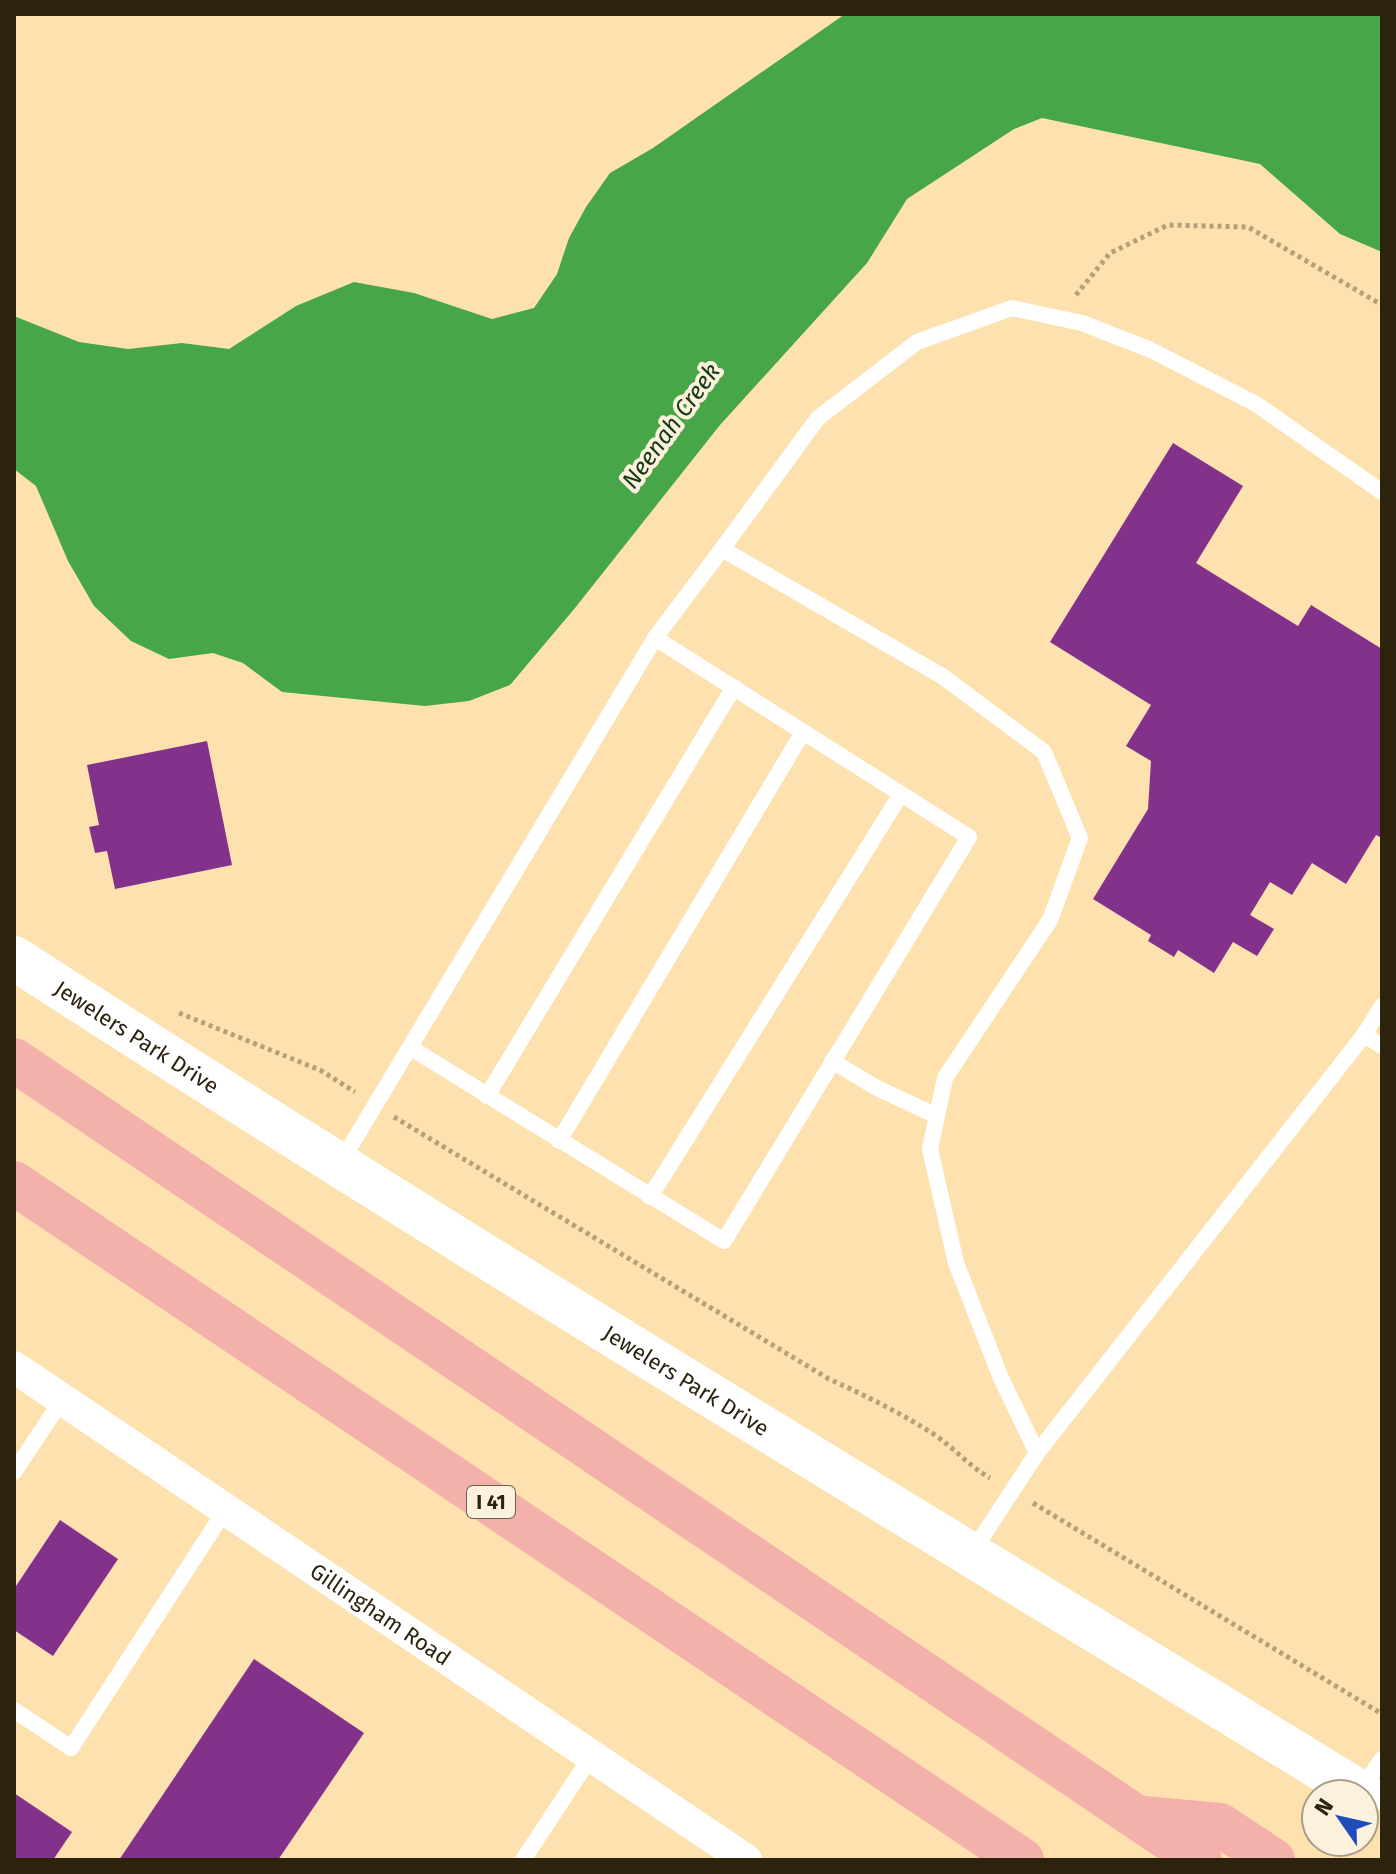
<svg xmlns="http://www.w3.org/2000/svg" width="1396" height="1874" font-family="'Fira Sans',sans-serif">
	<rect width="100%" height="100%" fill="#fde2af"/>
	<polygon fill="#47a648" points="845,14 1382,14 1382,252 1340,234 1260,164 1042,118 1014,129 907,199 867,263 720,425 575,608 510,685 469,701 425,706 282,692 243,663 213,653 169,659 131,641 94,606 68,561 36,486 14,469 14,316 79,342 128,349 182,343 229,349 296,306 354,282 414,293 492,319 534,308 557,274 569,238 586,207 610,173 653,148"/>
	<g fill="#83328c">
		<polygon points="1173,443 1243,486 1196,563 1298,626 1311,605 1382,649 1382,838 1376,835 1346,884 1312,863 1292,895 1270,882 1250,915 1274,929 1257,956 1233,942 1214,973 1178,950 1174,957 1148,941 1151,935 1093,899 1148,809 1151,761 1126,746 1151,705 1050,642"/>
		<polygon points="207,741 232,865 115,889 107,851 95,853 89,827 99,825 87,765"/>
		<polygon points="60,1520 118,1559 53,1656 14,1630 14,1589"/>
		<polygon points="254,1659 364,1733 278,1860 119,1860"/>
		<polygon points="14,1793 72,1832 53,1860 14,1860"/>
	</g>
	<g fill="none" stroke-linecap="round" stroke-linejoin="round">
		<g stroke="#b5a077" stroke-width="5" stroke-dasharray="4 4" stroke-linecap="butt">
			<polyline points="1076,295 1110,253 1168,225 1248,227 1382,305"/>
			<polyline points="179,1013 320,1070 355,1092"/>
			<path d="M 394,1117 L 829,1379 C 866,1396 901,1413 935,1435 C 955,1449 969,1466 990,1478"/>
			<polyline points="1033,1503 1382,1714"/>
		</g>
		<g stroke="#fff" stroke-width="16">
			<polyline points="722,549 818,418 917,342 1012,308 1082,323 1151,350 1256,404 1382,492"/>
			<polyline points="1364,1035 1382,1046"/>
			<polyline points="411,1048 724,1241 969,837 655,638"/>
			<polyline points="832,1061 877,1088 937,1116"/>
			<polyline points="487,1096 734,687"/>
			<polyline points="559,1141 803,732"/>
			<polyline points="341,1162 655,638 722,549 942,676 1044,752 1080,838 1050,920 945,1078 930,1149 956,1263 1001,1378 1037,1453"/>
			<polyline points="650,1197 901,794"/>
			<polyline points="14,1472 62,1400"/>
			<polyline points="971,1554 1037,1453 1364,1035 1382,1006"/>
			<polyline points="14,1710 71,1748 226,1509"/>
			<polyline points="1360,1791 1382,1759"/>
			<polyline points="523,1860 592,1755"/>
		</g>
		<path stroke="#fff" stroke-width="32" id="s1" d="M 14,1367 L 746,1860"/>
		<path stroke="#fff" stroke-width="44" id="s2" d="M 14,958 C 458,1245 912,1518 1363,1794"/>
		<g stroke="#f4b0ab" stroke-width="44">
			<polyline points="14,1060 1200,1860"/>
			<polyline points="14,1183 1022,1860"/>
			<polyline points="1143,1818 1220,1825 1273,1860"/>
		</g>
	</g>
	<g text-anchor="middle" stroke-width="8" stroke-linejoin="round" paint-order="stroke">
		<rect fill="#fcf1dd" stroke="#6a604c" stroke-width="2" x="467" y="1486" width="48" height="32" rx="6"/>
		<g font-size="20" font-weight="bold" fill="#2c220e">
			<text x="491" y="1509">I 41</text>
		</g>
		<g font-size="22" fill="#2c220e" stroke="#fcf1dd">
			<text dy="8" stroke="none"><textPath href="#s2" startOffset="146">Jewelers Park Drive</textPath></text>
			<text dy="8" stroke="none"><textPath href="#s2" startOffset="794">Jewelers Park Drive</textPath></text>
			<text dy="8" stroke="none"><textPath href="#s1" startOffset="442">Gillingham Road</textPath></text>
		</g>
		<g font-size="24" font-style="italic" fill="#153a15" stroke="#fcf1dd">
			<text transform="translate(671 426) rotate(-54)" y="8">Neenah Creek</text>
		</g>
	</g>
	<rect width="1396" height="1874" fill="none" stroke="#2c220e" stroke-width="32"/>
	<g transform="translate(1340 1818) rotate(304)"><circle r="38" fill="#fcf1dd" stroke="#a99e8a" stroke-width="2"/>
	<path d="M0-6L14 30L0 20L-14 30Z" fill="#1e4cb9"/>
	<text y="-12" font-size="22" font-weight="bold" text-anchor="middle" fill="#2c220e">N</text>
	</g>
</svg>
